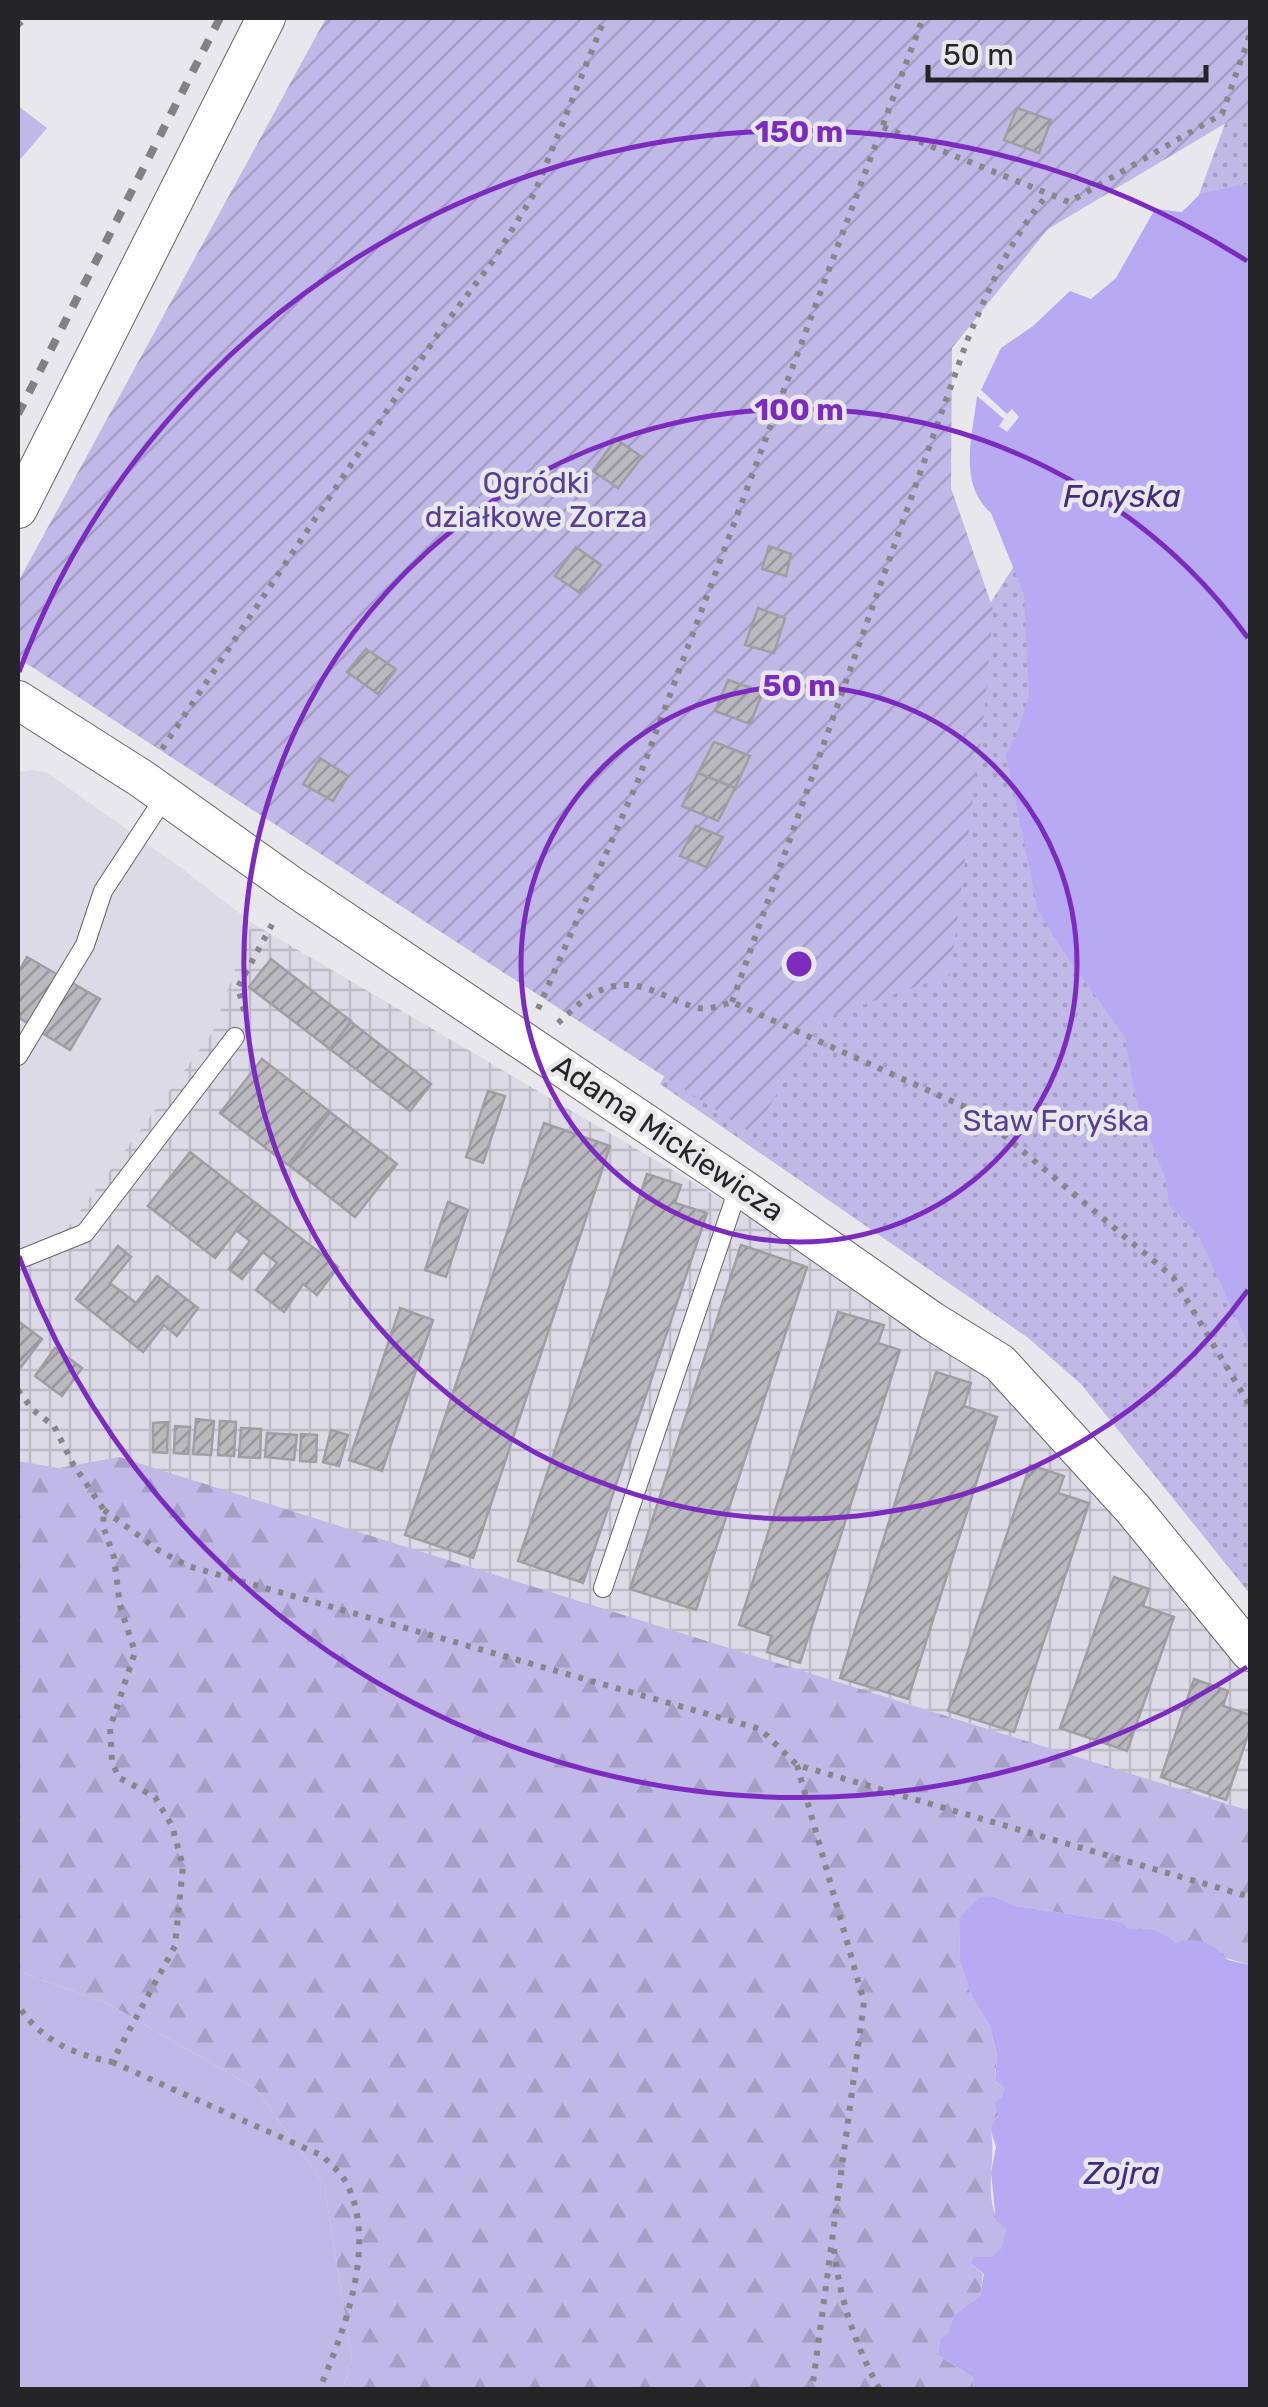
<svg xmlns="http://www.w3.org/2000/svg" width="1268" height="2407" font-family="Rubik,sans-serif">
	<defs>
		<pattern id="industrial-grid" width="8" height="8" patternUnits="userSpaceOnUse" patternTransform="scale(2.5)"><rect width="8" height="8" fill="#dcdae7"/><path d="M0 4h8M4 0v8" fill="none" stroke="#bdbbc6"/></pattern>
		<pattern id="forest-firs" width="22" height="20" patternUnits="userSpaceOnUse" patternTransform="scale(2.5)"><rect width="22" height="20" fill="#c0b8e6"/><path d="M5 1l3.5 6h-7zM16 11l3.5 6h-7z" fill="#a59ec5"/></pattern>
		<pattern id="park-dots" width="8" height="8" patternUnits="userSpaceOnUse" patternTransform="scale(2.5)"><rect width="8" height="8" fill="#c0b8e6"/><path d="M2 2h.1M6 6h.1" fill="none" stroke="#a59ec5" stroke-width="1.8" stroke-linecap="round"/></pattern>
		<pattern id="garden-furrows" width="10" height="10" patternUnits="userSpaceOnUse" patternTransform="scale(2.5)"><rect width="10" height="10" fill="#c0b8e6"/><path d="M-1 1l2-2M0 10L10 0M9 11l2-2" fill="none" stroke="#a59ec5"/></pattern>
		<pattern id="building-hatch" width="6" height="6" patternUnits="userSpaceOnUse" patternTransform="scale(2.5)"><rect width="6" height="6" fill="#bab9be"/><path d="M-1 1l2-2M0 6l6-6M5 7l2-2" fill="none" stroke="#97969a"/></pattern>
	</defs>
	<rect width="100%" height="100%" fill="#e8e7ec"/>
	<polygon fill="#dcdae7" points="33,770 46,772 184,870 252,923 212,1033 57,1242 18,1251 18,772"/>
	<polygon fill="url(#industrial-grid)" points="252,923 766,1225 991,1370 1250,1672 1250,1811 119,1458 59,1469 18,1461 18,1251 57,1242 212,1033"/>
	<g fill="#c0b8e6">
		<polygon points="18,106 47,128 18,162"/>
		<polygon points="18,1971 109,2004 256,2089 324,2184 352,2359 343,2389 18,2389"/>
	</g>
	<path fill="url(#forest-firs)" d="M 119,1457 L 1250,1811 L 1250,1965 L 1128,1929 L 1123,1922 L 1016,1906 L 993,1896 L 959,1918 L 960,1962 L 972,1997 L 990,2026 L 997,2056 L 995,2081 L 1004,2087 L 998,2115 L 990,2128 C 999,2159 978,2204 1006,2229 L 1003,2248 L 992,2257 L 971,2264 L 983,2274 L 980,2296 L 954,2315 L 949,2333 L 940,2340 L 938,2355 L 974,2378 L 973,2389 L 343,2389 L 352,2359 L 324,2184 L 256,2089 L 109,2004 L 18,1971 L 18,1461 L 59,1468 Z"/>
	<polygon fill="url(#park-dots)" points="1250,56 1250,1594 1081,1384 1027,1337 660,1084 737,951 984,613 1128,387"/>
	<polygon fill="url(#garden-furrows)" points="326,18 1250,18 1250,114 1236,117 1048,229 952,348 951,488 993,609 985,706 950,975 821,1019 753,1134 18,658 18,582"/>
	<g fill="#b8aaf2">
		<path d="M 1250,183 L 1250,1348 L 1198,1234 L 1169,1205 L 1166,1181 L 1136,1100 L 1125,1037 L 1065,954 L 1038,910 L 1006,755 L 1017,734 L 1029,696 L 1024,594 L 991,513 C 957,483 973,435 977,396 L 1004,419 L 999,426 L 1007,432 L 1019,417 L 1012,409 L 1007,414 L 981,390 L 1001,348 L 1033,326 L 1070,291 L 1091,299 L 1116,278 L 1155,209 L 1182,212 L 1200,194 Z"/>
		<path d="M 993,1896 L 1016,1906 L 1123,1922 L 1128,1929 C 1148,1928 1161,1929 1175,1943 C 1197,1935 1214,1944 1228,1960 L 1250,1965 L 1250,2389 L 973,2389 L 974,2378 L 938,2355 L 940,2340 L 949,2332 L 954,2315 L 980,2296 L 984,2274 L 971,2264 L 974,2257 L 992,2257 L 1002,2248 L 1006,2229 L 996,2220 L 991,2173 L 996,2147 L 990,2128 L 998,2115 L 995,2103 L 1002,2097 L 1004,2087 L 995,2081 L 997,2056 L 990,2026 L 972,1997 L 960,1962 L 959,1918 L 980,1897 Z"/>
	</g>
	<g fill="url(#building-hatch)" stroke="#9f9ea3" stroke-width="2.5">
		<polygon points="1017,108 1051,120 1039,153 1004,140"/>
		<polygon points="616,439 642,457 618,488 593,471"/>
		<polygon points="769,546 791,554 786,576 762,569"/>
		<polygon points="576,547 601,565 580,593 555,576"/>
		<polygon points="758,608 785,618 774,653 745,645"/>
		<polygon points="366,649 396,669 378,694 347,672"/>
		<polygon points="728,680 763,692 750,724 715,711"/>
		<polygon points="714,742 750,756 735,788 698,773"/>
		<polygon points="320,758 348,776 333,801 303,784"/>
		<polygon points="698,773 735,788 718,821 682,806"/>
		<polygon points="696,826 723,837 706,867 680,856"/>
		<polygon points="27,957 58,975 29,1024 18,1017 18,973"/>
		<polygon points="271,959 351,1021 330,1049 249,987"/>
		<polygon points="69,981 100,999 70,1050 39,1031"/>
		<polygon points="351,1022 431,1084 410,1111 330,1049"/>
		<polygon points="262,1059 329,1111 288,1165 220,1113"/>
		<polygon points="488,1091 505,1096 483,1163 466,1157"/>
		<polygon points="330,1112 397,1164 355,1217 289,1165"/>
		<polygon points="544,1123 610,1146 473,1558 405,1535"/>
		<polygon points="190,1152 257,1204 215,1258 148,1206"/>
		<polygon points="647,1174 681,1185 675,1203 707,1213 583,1583 518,1561"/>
		<polygon points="448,1202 468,1210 446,1277 425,1270"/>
		<polygon points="257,1204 338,1267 317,1295 303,1284 284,1312 256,1290 277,1263 263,1252 242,1279 229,1269 250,1241 236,1230"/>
		<polygon points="741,1245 807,1267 696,1610 630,1589"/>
		<polygon points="118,1246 131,1257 110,1283 136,1303 157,1276 198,1308 177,1336 164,1325 143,1352 76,1299"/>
		<polygon points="400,1308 433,1320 382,1471 349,1460"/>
		<polygon points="838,1312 884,1325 878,1343 900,1350 800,1663 767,1652 772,1636 739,1625"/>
		<polygon points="18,1321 42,1339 21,1367 18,1364"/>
		<polygon points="55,1348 82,1368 62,1396 35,1376"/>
		<polygon points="936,1372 971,1383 964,1406 997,1417 908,1699 840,1678"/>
		<polygon points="196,1419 214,1421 211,1455 193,1454"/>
		<polygon points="220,1421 236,1422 234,1456 218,1455"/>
		<polygon points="168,1422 167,1453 153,1452 153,1423"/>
		<polygon points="175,1426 190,1427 188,1454 174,1453"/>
		<polygon points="241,1428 261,1429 260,1458 239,1457"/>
		<polygon points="331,1430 348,1435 339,1466 323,1462"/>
		<polygon points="267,1433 297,1435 294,1460 265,1457"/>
		<polygon points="301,1434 317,1435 316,1462 300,1461"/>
		<polygon points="1030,1465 1064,1476 1058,1493 1089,1503 1014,1732 948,1711"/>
		<polygon points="1114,1577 1149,1589 1143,1606 1174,1617 1127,1751 1060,1728"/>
		<polygon points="1194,1679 1228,1691 1223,1706 1250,1715 1250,1729 1226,1800 1161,1777"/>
	</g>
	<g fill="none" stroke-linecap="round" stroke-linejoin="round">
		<defs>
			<g id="lane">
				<polyline points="18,1056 85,945 103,891 166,795"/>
				<polyline points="18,1260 85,1233 235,1037"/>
				<polyline points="603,1588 739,1186"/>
			</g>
			<g id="street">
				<polyline points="18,509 266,18"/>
				<polyline points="18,700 142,779 289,884 739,1186 932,1321 1000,1363 1133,1509 1250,1652"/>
			</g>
		</defs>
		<use href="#lane" stroke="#666569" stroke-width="20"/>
		<use href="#street" stroke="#666569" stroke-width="40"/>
		<g stroke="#87878a" stroke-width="6" stroke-dasharray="5 8" stroke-linecap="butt">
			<polyline points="18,25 26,18"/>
			<polyline points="883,127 1069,202 1222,114 1250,34"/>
			<polyline points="162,749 440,331 493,261 535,192 605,18"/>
			<path d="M 732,1002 L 967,341 C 989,288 1010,239 1048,194"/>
			<polyline points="538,1009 637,783 923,18"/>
			<polyline points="244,1011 238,987 275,919"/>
			<path d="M 558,1023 C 568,1014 578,1004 588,997 C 631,970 656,995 694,1007 C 706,1011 720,1006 732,1002 L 976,1112 L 1173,1277 L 1250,1406"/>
			<path d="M 18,1390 L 33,1410 L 54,1426 L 73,1464 L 104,1510 L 103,1526 L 114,1557 L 120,1606 L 135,1652 L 110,1728 L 112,1760 L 118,1777 L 155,1797 L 172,1826 L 183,1866 L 175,1946 L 112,2062 C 73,2054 40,2040 18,2005"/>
			<polyline points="104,1510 158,1550 188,1566 760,1729 797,1765 1250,1897"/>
			<polyline points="797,1765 864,2002 812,2390"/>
			<path d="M 112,2062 L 323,2156 C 330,2164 339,2171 344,2179 C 380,2239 344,2332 319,2390"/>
			<path d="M 834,2249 C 840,2300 855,2345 880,2390"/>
		</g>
		<use href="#lane" stroke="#fff" stroke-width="18"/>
		<use href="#street" stroke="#fff" stroke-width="38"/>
		<polyline stroke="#828285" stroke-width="8" stroke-dasharray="12 12" stroke-linecap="butt" points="18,414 220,18"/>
	</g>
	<g fill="none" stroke="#7b2cbf" stroke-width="5">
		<circle cx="799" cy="964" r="278"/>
		<path d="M1248 1290A555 555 0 1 1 1248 638"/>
		<path d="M1247 1667A833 833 0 0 1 19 1256M19 672A833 833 0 0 1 1247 261"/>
	</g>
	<g text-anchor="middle" stroke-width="9" stroke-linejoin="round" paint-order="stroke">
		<g font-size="30" fill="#574093" stroke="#e8e7ec">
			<text x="536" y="493">Ogródki<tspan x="536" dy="34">działkowe Zorza</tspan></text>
			<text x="1056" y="1131">Staw Foryśka</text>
		</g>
		<g font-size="30" fill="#252527" stroke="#e8e7ec">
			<text transform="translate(668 1138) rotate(34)" y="10">Adama Mickiewicza</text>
		</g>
		<g font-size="32" font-style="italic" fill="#432a7c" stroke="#e8e7ec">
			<text x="1122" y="507">Foryska</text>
			<text x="1122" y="2184">Zojra</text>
		</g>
	</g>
	<circle cx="799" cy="964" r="15" fill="#7b2cbf" stroke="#e8e7ec" stroke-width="5"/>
	<g font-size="30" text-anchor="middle" font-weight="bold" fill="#7b2cbf" stroke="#e8e7ec" stroke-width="9" stroke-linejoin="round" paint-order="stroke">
		<text x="799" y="142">150 m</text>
		<text x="799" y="420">100 m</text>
		<text x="799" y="696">50 m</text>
	</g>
	<rect width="1268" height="2407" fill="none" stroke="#252527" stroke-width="40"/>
	<path d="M928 65v15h278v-15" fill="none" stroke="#252527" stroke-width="5"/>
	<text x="943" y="65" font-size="30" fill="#252527" stroke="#e8e7ec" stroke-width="8" paint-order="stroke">50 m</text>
</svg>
